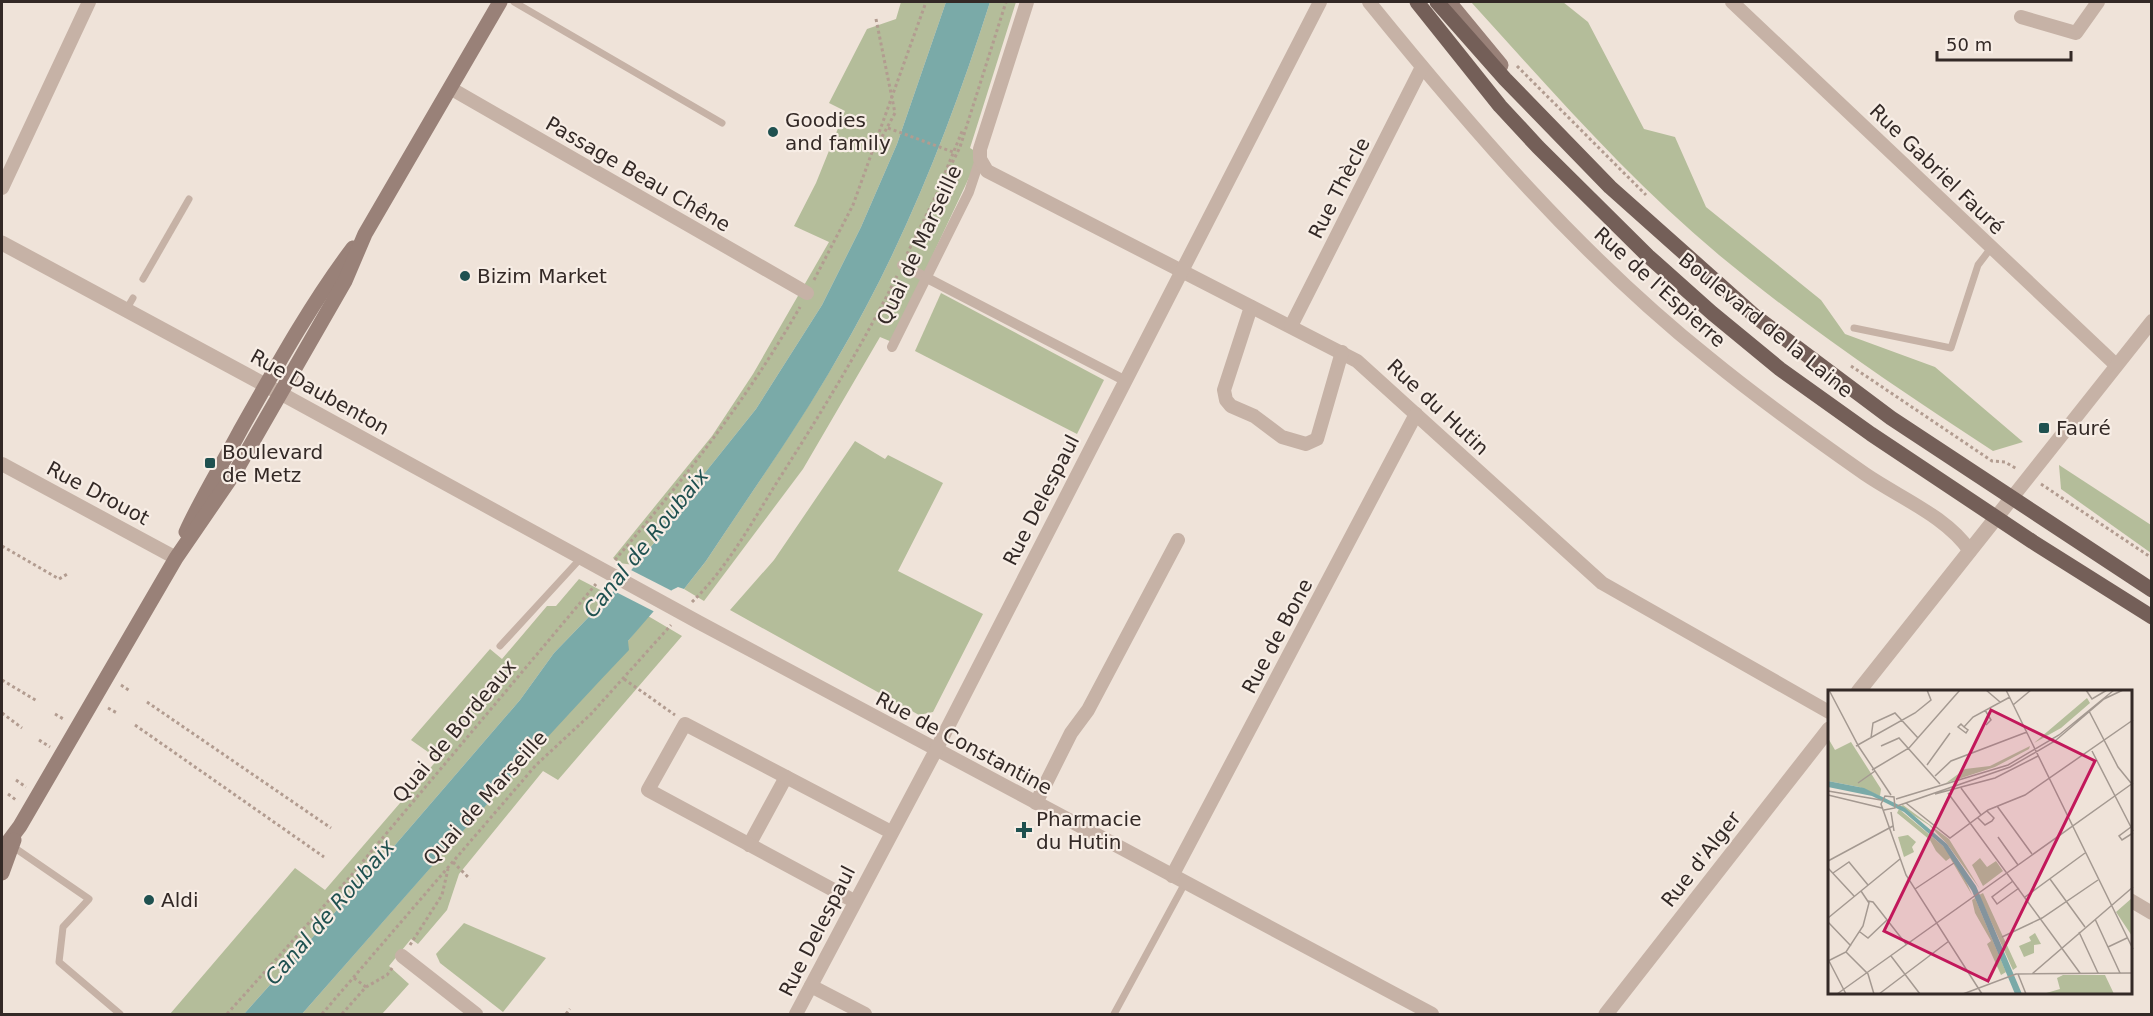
<svg xmlns="http://www.w3.org/2000/svg" width="2153" height="1016" font-family="'DejaVu Sans',sans-serif">
	<rect width="100%" height="100%" fill="#efe3d9"/>
	<g fill="#b4bd9a">
		<polygon points="901,2 946,2 897,144 861,227 822,305 756,409 656,534 655,542 634,565 619,563 613,558 712,436 753,374 829,242 794,226 816,183 845,111 829,103 867,29 896,19"/>
		<path d="M 990,2 L 1016,2 L 970,148 L 975,151 L 974,167 L 892,342 L 880,337 L 803,469 L 704,601 L 684,589 L 706,561 C 750,494 797,428 837,359 C 903,247 951,125 990,2 Z"/>
		<path d="M 1471,2 L 1563,2 L 1588,22 L 1644,129 L 1675,137 L 1706,207 L 1821,300 L 1845,334 L 1935,367 L 2023,442 L 1993,451 C 1899,390 1806,327 1719,255 C 1629,180 1550,89 1471,2 Z"/>
		<polygon points="941,293 1104,380 1077,434 915,351"/>
		<polygon points="855,441 885,459 888,455 943,483 898,571 983,614 933,712 919,715 730,610 774,560"/>
		<polygon points="2059,465 2151,525 2151,553 2061,489"/>
		<polygon points="579,579 610,595 554,653 520,700 389,852 244,1014 170,1014 295,868 325,890 438,759 411,740 490,649 502,659 547,606 556,606"/>
		<path d="M 648,616 L 682,636 L 558,780 L 543,771 L 459,874 L 447,910 L 418,944 L 411,939 L 389,966 L 409,984 L 382,1014 L 302,1014 C 410,891 517,768 627,648 L 628,641 Z"/>
		<polygon points="464,923 546,958 503,1012 440,963 436,954"/>
	</g>
	<path fill="#7aaaa8" d="M 946,2 L 990,2 C 951,125 903,247 837,359 C 797,429 750,494 706,561 L 684,589 L 678,587 L 672,590 L 628,641 L 629,650 C 516,768 410,892 302,1014 L 244,1014 L 389,852 L 520,700 L 554,653 L 610,595 L 655,542 L 656,534 L 756,409 L 822,305 L 861,227 L 897,144 Z"/>
	<polygon fill="#efe3d9" points="627,568 674,592 657,613 612,590"/>
	<g fill="none" stroke-linecap="round" stroke-linejoin="round">
		<g stroke="#b29c90" stroke-width="3" stroke-dasharray="3 3" stroke-linecap="butt">
			<polyline points="876,19 895,113 877,146"/>
			<polyline points="1517,66 1646,195"/>
			<polyline points="888,128 953,152"/>
			<polyline points="951,167 962,173"/>
			<polyline points="945,173 963,129"/>
			<polyline points="907,254 960,147 1006,2"/>
			<polyline points="814,280 853,205 926,2"/>
			<polyline points="1851,366 1992,461 2005,462 2017,469"/>
			<polyline points="2041,484 2152,558"/>
			<polyline points="2,546 59,579 69,573"/>
			<path d="M 615,560 C 685,478 746,401 800,307"/>
			<path d="M 692,602 C 728,567 752,522 779,479 C 821,413 862,346 897,276"/>
			<polyline points="624,679 675,715"/>
			<polyline points="2,680 37,701"/>
			<polyline points="121,685 130,691"/>
			<polyline points="147,702 331,828"/>
			<polyline points="108,708 117,713"/>
			<polyline points="2,713 22,728"/>
			<polyline points="55,714 65,720"/>
			<polyline points="135,725 324,857"/>
			<polyline points="39,740 50,747"/>
			<polyline points="16,780 26,787"/>
			<polyline points="8,794 16,800"/>
			<polyline points="453,862 470,879"/>
			<polyline points="410,945 442,895 448,869"/>
			<polyline points="354,978 366,987"/>
			<polyline points="227,1014 349,878 596,584"/>
			<polyline points="322,1014 536,765 591,714 671,625"/>
			<polyline points="342,1014 366,987 387,975 393,967"/>
			<polyline points="566,1014 570,1009"/>
		</g>
		<g stroke="#c6b2a6" stroke-width="7">
			<polyline points="514,2 722,123"/>
			<polyline points="143,279 189,199"/>
			<polyline points="126,310 133,298"/>
			<polyline points="1854,328 1951,348 1978,265 1991,248"/>
			<polyline points="500,646 581,558"/>
			<polyline points="12,846 89,899 63,927 59,962 120,1014"/>
			<polyline points="1114,1014 1185,883"/>
		</g>
		<g stroke="#c6b2a6" stroke-width="10">
			<polyline points="902,265 1124,380"/>
			<polyline points="892,347 969,192 980,159"/>
		</g>
		<g stroke="#c6b2a6" stroke-width="14">
			<polyline points="1027,2 980,149 980,159 987,171 1357,361 1602,583 1829,712"/>
			<path d="M 1369,2 C 1472,129 1580,255 1709,358 C 1759,399 1812,437 1865,474 C 1900,498 1946,516 1970,551"/>
			<polyline points="1732,2 2116,365"/>
			<polyline points="2021,17 2076,33 2098,2"/>
			<polyline points="450,88 807,293"/>
			<polyline points="2,188 89,2"/>
			<polyline points="1251,307 1224,390 1226,400 1231,406 1254,416 1282,437 1306,444 1317,439 1342,352"/>
			<polyline points="1291,326 1422,67"/>
			<polyline points="280,393 700,623 1432,1014"/>
			<polyline points="2,464 176,558"/>
			<polyline points="2011,499 2152,321"/>
			<polyline points="1036,803 1071,733 1088,710 1178,540"/>
			<polyline points="749,845 786,777"/>
			<polyline points="1172,876 1416,414"/>
			<polyline points="2130,900 2152,913"/>
			<polyline points="854,901 648,790 685,724 891,832"/>
			<polyline points="402,956 476,1014"/>
			<polyline points="811,986 865,1014"/>
			<polyline points="796,1014 936,750 1320,2"/>
		</g>
		<g stroke="#c6b2a6" stroke-width="15">
			<polyline points="2,243 280,393"/>
			<polyline points="1858,692 2011,499"/>
			<polyline points="1606,1014 1829,729"/>
		</g>
		<g stroke="#998178" stroke-width="15">
			<polyline points="1449,2 1501,65"/>
			<path d="M 186,532 C 202,497 222,465 240,431 C 275,369 310,305 353,248"/>
			<polyline points="2,850 20,826 176,558 237,469 345,281 365,234 500,2"/>
			<polyline points="2,873 14,840"/>
		</g>
		<g stroke="#745f58" stroke-width="15">
			<polyline points="1417,2 1500,106 1538,147 1648,256 1712,313 1780,369 1871,434 2033,542 2152,617"/>
			<polyline points="1437,2 1505,79 1610,187 1756,317 1891,418 2152,590"/>
		</g>
	</g>
	<g fill="#1f5150" stroke="#f7ede5" stroke-width="2">
		<circle cx="773" cy="132" r="6"/>
		<circle cx="465" cy="276" r="6"/>
		<rect x="2038" y="422" width="12" height="12" rx="3"/>
		<rect x="204" y="457" width="12" height="12" rx="3"/>
		<path d="M1021 821h6v6h6v6h-6v6h-6v-6h-6v-6h6z"/>
		<circle cx="149" cy="900" r="6"/>
	</g>
	<g text-anchor="middle" stroke-width="4.5" stroke-linejoin="round" paint-order="stroke">
		<g font-size="20" fill="#332926" stroke="#f7ede5" text-anchor="start">
			<text x="785" y="127">Goodies<tspan x="785" dy="23">and family</tspan></text>
			<text x="477" y="283">Bizim Market</text>
			<text x="2056" y="435">Fauré</text>
			<text x="222" y="459">Boulevard<tspan x="222" dy="23">de Metz</tspan></text>
			<text x="1036" y="826">Pharmacie<tspan x="1036" dy="23">du Hutin</tspan></text>
			<text x="161" y="907">Aldi</text>
		</g>
		<g font-size="20" fill="#332926" stroke="#f7ede5">
			<text transform="translate(1937 169) rotate(44)" y="7">Rue Gabriel Fauré</text>
			<text transform="translate(638 174) rotate(30)" y="7">Passage Beau Chêne</text>
			<text transform="translate(1339 188) rotate(-63)" y="7">Rue Thècle</text>
			<text transform="translate(919 245) rotate(-65)" y="7">Quai de Marseille</text>
			<text transform="translate(1660 287) rotate(42)" y="7">Rue de l'Espierre</text>
			<text transform="translate(1766 325) rotate(39)" y="7">Boulevard de la Laine</text>
			<text transform="translate(320 392) rotate(29)" y="7">Rue Daubenton</text>
			<text transform="translate(1438 407) rotate(43)" y="7">Rue du Hutin</text>
			<text transform="translate(98 493) rotate(28)" y="7">Rue Drouot</text>
			<text transform="translate(1041 500) rotate(-63)" y="7">Rue Delespaul</text>
			<text transform="translate(1277 636) rotate(-62)" y="7">Rue de Bone</text>
			<text transform="translate(454 731) rotate(-50)" y="7">Quai de Bordeaux</text>
			<text transform="translate(964 743) rotate(28)" y="7">Rue de Constantine</text>
			<text transform="translate(485 798) rotate(-48)" y="7">Quai de Marseille</text>
			<text transform="translate(1701 859) rotate(-52)" y="7">Rue d'Alger</text>
			<text transform="translate(817 931) rotate(-63)" y="7">Rue Delespaul</text>
		</g>
		<g font-size="21" font-style="italic" fill="#1f5150" stroke="#f7ede5">
			<text transform="translate(646 543) rotate(-51)" y="7">Canal de Roubaix</text>
			<text transform="translate(330 912) rotate(-49)" y="7">Canal de Roubaix</text>
		</g>
	</g>
	<g transform="translate(1828 690)">
		<rect width="304" height="304" fill="#efe3d9"/>
		<path d="M 259,8 L 262,13 L 233,38 L 206,53 ZM 0,48 L 7,60 L 23,52 L 53,99 L 52,106 L 31,97 L 0,91 ZM 202,56 L 201,59 L 167,77 L 118,93 L 137,79 L 162,76 ZM 75,115 L 121,149 L 152,199 L 119,154 L 101,135 L 72,117 ZM 71,119 L 115,156 L 133,179 L 144,205 L 122,168 L 118,171 L 108,161 L 102,150 L 69,123 ZM 80,145 L 88,152 L 84,157 L 86,162 L 76,167 L 70,147 ZM 152,168 L 159,177 L 168,171 L 175,181 L 155,196 L 144,175 ZM 155,203 L 189,277 L 185,280 L 151,205 ZM 147,208 L 178,282 L 173,285 L 159,254 L 163,251 L 147,223 L 144,210 ZM 304,208 L 304,246 L 288,222 ZM 207,243 L 213,254 L 206,255 L 206,263 L 196,267 L 191,256 L 203,251 L 201,247 ZM 235,285 L 277,285 L 286,304 L 215,304 L 232,299 L 229,288 Z" fill="#b4bd9a"/>
		<path d="M 0,91 L 36,98 L 77,118 L 119,154 L 148,196 L 194,304 L 187,304 L 144,201 L 115,156 L 76,122 L 44,106 L 0,97 Z" fill="#7aaaa8"/>
		<path fill="none" stroke="#a49991" stroke-width="1.5" d="M 1,0 L 31,57 L 63,105M 158,0 L 172,12M 178,0 L 305,259M 258,0 L 264,9 L 279,0M 185,15 L 203,0M 157,20 L 163,30 L 158,35M 261,21 L 290,77 L 303,93M 136,37 L 140,40 L 138,43 L 130,37 L 133,34 L 136,37 L 145,27 L 182,7M 43,48 L 45,33 L 67,23 L 90,48M 28,56 L 87,23 L 103,10 L 99,0M 53,56 L 71,48 L 112,94M 264,61 L 305,141M 99,75 L 122,43M 44,80 L 81,58 L 132,0M 107,86 L 123,71 L 199,42M 30,93 L 47,81M 133,98 L 153,125M 0,101 L 53,110M 120,103 L 252,283M 107,104 L 167,88 L 210,66M 0,105 L 54,118M 68,109 L 180,75 L 231,45 L 286,0M 78,113 L 122,148 L 160,120 L 197,105 L 305,30M 69,116 L 182,77 L 227,51 L 276,9 L 295,0M 169,116 L 204,164M 56,120 L 67,118 L 66,107 L 57,106 L 53,114 L 78,185 L 154,304M 63,122 L 66,141M 150,128 L 157,135 L 164,131 L 166,128 L 159,121M 303,137 L 291,146 L 294,150 L 305,143M 170,147 L 190,175M 0,171 L 65,136M 0,178 L 26,206M 5,183 L 21,172 L 40,195M 222,189 L 257,237M 185,191 L 164,207 L 169,214 L 191,198M 87,199 L 126,173M 197,207 L 257,163M 40,211 L 45,212 L 78,254M 0,228 L 72,169M 267,229 L 292,283M 0,232 L 23,256M 32,242 L 40,248 L 59,230M 251,242 L 270,283M 174,247 L 214,228 L 270,190M 280,257 L 299,248M 18,262 L 40,284 L 46,304M 63,266 L 92,304M 0,271 L 18,262 L 35,236 L 41,213 L 33,201M 1,271 L 18,304M 190,284 L 198,304M 204,284 L 305,197M 9,304 L 305,93M 51,304 L 121,251M 135,304 L 188,284 L 305,283"/>
		<path fill="#c2185b" fill-opacity="0.15" stroke="#c2185b" stroke-width="3" d="M 163,20 L 267,71 L 160,291 L 56,241 Z"/>
		<rect width="304" height="304" fill="none" stroke="#332926" stroke-width="3"/>
	</g>
	<rect width="2153" height="1016" fill="none" stroke="#332926" stroke-width="6"/>
	<path d="M1937 51v9h134v-9" fill="none" stroke="#332926" stroke-width="3"/>
	<text x="1946" y="51" font-size="18" fill="#332926" stroke="#f7ede5" stroke-width="4.5" paint-order="stroke">50 m</text>
</svg>
